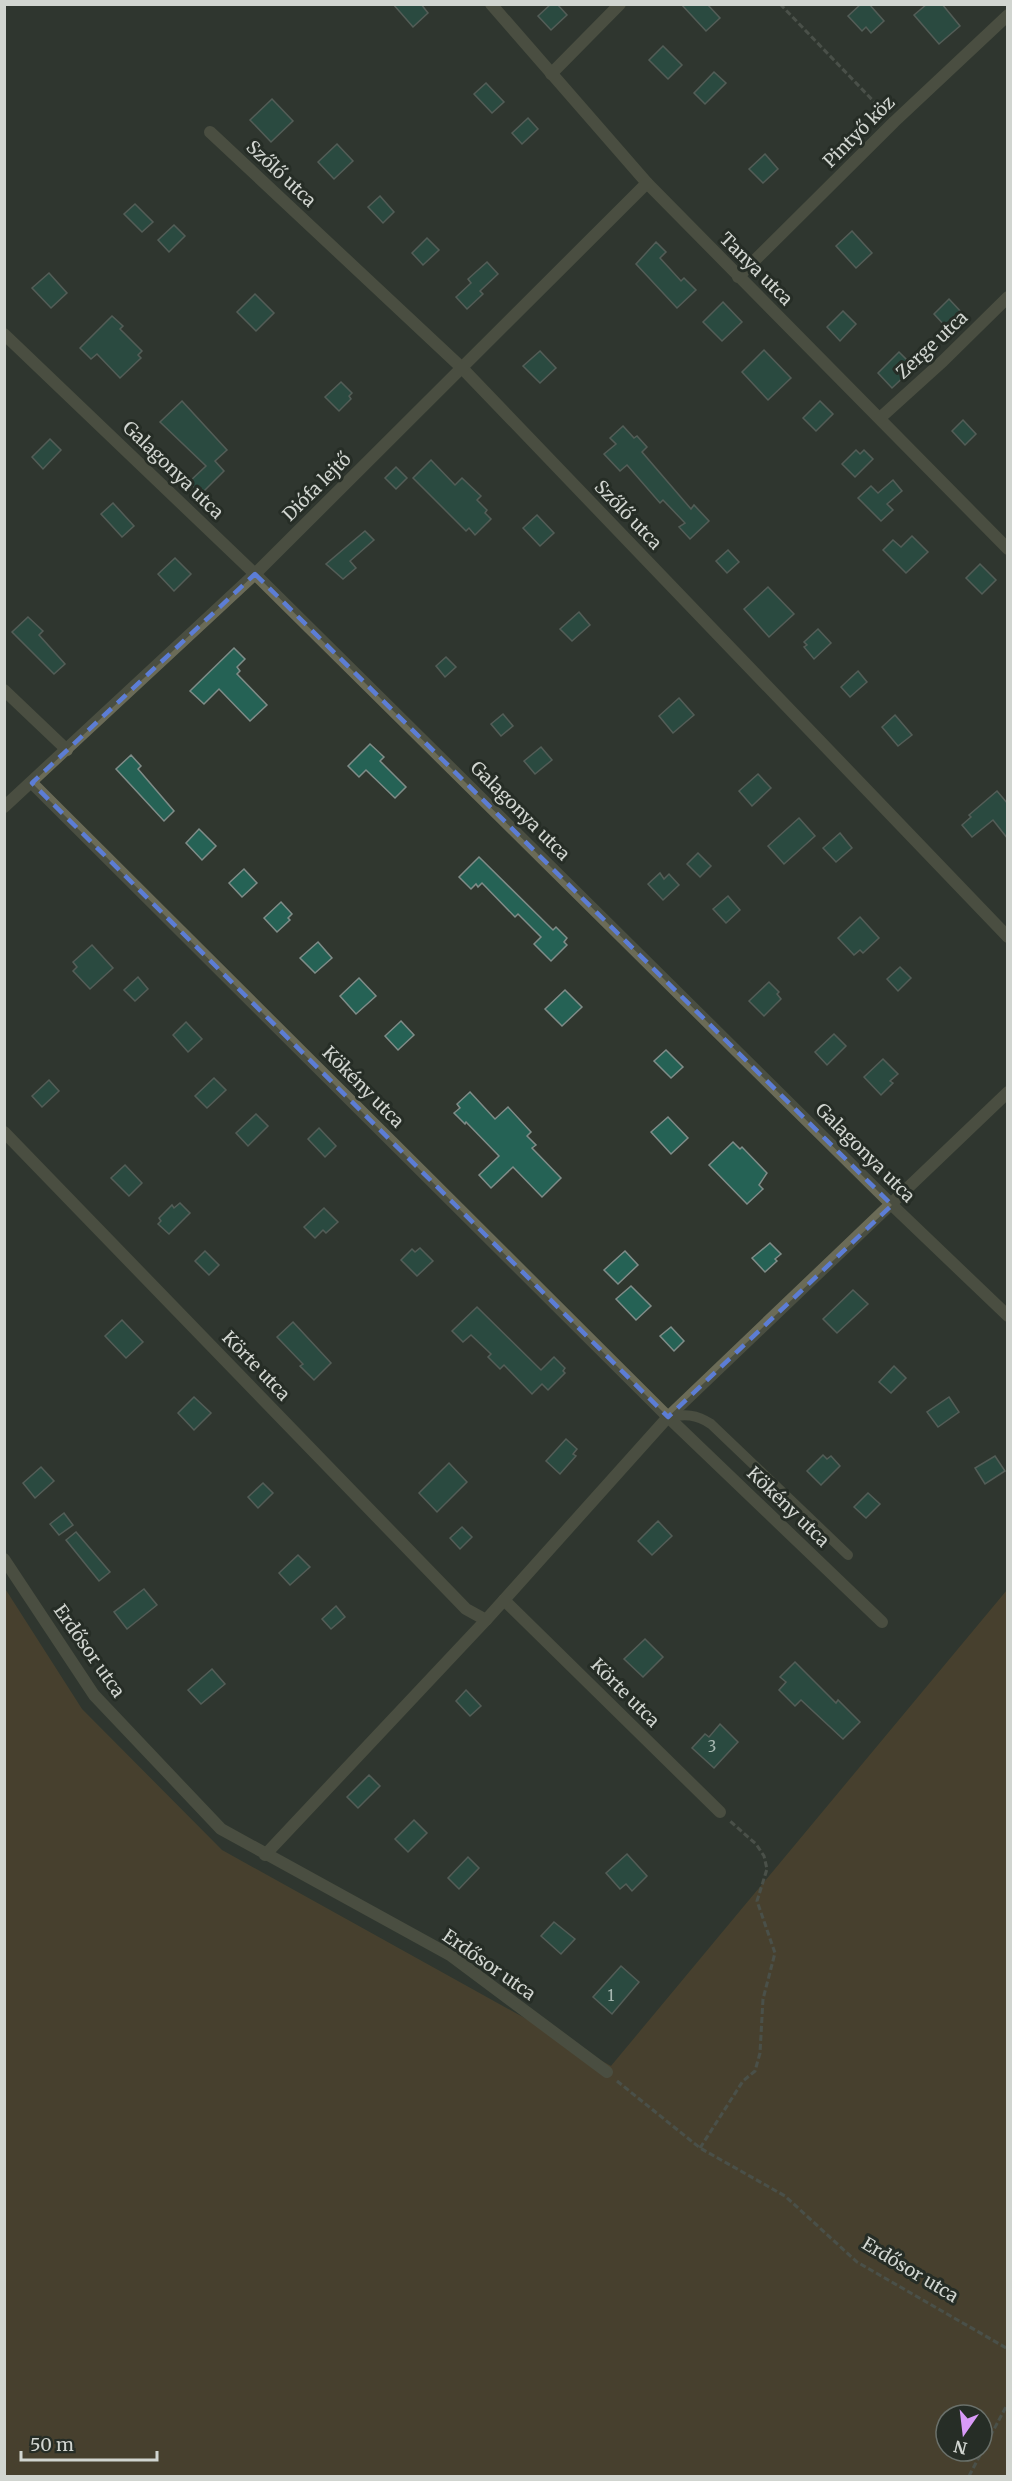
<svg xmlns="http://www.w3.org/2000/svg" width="1012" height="2481" font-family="Merriweather,serif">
	<rect width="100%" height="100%" fill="#30372f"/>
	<path fill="#654d2e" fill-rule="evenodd" d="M 4,1587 L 82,1709 L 222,1850 L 611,2066 L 1007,1590 L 1007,2476 L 5,2476 ZM 946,2415 L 982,2415 L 982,2451 L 946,2451 Z"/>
	<g fill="#256255" stroke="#7f8c88" stroke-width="1.5">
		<polygon points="393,4 421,4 428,13 413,27"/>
		<polygon points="551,4 557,4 567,15 551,30 538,16"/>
		<polygon points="681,4 707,4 720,18 706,31"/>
		<polygon points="861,4 869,4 884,21 871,33 866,27 862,31 848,16"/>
		<polygon points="927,4 942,4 960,26 939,44 914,15"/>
		<polygon points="663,46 682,65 668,79 649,60"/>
		<polygon points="714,72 726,83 705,104 694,93"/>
		<polygon points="486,83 504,102 492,113 474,94"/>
		<polygon points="272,99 293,121 271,142 250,120"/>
		<polygon points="528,118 538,129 522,144 512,133"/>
		<polygon points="337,144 353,161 334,179 318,162"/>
		<polygon points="765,154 778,169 763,183 749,169"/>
		<polygon points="380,196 394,212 383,223 368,207"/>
		<polygon points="135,204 153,222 142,232 124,214"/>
		<polygon points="174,225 185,236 169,252 158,240"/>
		<polygon points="852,231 872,253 856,268 836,246"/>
		<polygon points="427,238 439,250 423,265 412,253"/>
		<polygon points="656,242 666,252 660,258 681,281 684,278 696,290 677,308 636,264"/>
		<polygon points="487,262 498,274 480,291 483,294 467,309 456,297 471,283 468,279"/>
		<polygon points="49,273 67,293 51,308 32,288"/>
		<polygon points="255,294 274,313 256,331 237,312"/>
		<polygon points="949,299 963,314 947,328 934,314"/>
		<polygon points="723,302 742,322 722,341 703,322"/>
		<polygon points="843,311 856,324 840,341 827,327"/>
		<polygon points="112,316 123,326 120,329 142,351 138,355 141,358 120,378 97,354 91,359 80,348"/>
		<polygon points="764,350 791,378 768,400 742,372"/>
		<polygon points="540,351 556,368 540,383 523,366"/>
		<polygon points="899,352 914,367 892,388 878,373"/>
		<polygon points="341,382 352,393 349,396 351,399 339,411 325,397"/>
		<polygon points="182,401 227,450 215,461 224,471 201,494 189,482 206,466 160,422"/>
		<polygon points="820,401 833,414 816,431 803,418"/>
		<polygon points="963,420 976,434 965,445 952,431"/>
		<polygon points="623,426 634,438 637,436 647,447 642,452 691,509 694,505 709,521 690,539 679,527 685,523 663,500 660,503 627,465 620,471 604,454 616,444 610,438"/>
		<polygon points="50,439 61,450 43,469 32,457"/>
		<polygon points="856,450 860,454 864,450 873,459 855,477 842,464"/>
		<polygon points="431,460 455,485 462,478 481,496 477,500 487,510 485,513 491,519 475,535 469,528 466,531 413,478"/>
		<polygon points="396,467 407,478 396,489 385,478"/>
		<polygon points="893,480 902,491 887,504 893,510 881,521 858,498 871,486 878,493"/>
		<polygon points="113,503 134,526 122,537 101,514"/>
		<polygon points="537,515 554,533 540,546 523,528"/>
		<polygon points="365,531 374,540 350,561 356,568 343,579 326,564"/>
		<polygon points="912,536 928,552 906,573 883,550 893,540 901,547"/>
		<polygon points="728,550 739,562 727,573 716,561"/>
		<polygon points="175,558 191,574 174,591 158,574"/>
		<polygon points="980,564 996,580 982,594 966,578"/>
		<polygon points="768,587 794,614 769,637 744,609"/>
		<polygon points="579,612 590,625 572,641 560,629"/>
		<polygon points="28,617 43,631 39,635 65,664 54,674 12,632"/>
		<polygon points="818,629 831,643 814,659 804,647 807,645 804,642"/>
		<polygon points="234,648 245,659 237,667 240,671 237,674 267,705 250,721 219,689 204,704 190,691"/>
		<polygon points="446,657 456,667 445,677 436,666"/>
		<polygon points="858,671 867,682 850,697 841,687"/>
		<polygon points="679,698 694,715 673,733 659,716"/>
		<polygon points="503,714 513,726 501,736 491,724"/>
		<polygon points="895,715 912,735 898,746 882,727"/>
		<polygon points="370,744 384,757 380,761 406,787 395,798 366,770 359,777 348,766"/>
		<polygon points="541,747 552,760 535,774 524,761"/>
		<polygon points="131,755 141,766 138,769 174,811 164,821 116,769"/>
		<polygon points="758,774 771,788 752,806 739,791"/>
		<polygon points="997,791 1008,804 1008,839 993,820 972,837 962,825 971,817 969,815"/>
		<polygon points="799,818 815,836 784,864 768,846"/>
		<polygon points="199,829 216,846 202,860 186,843"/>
		<polygon points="840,833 852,848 836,862 823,848"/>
		<polygon points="698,853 711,866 700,877 687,864"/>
		<polygon points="479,857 553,930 556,927 567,938 564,942 567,945 551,961 534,944 541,937 518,914 515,917 482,883 478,887 476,884 471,889 459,877"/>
		<polygon points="244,869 257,883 242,897 229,883"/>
		<polygon points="660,873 664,879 669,874 679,885 663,900 648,884"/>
		<polygon points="728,896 740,910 726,923 713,909"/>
		<polygon points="281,902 292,914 288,918 290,920 277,932 264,918"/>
		<polygon points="860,917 879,938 863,953 860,950 854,955 838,938"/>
		<polygon points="318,942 332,958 315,973 300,958"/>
		<polygon points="92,945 113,968 90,989 73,971 77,967 73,962"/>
		<polygon points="900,967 911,978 898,991 887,979"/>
		<polygon points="138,977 148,989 135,1001 124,990"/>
		<polygon points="359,978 376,996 356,1014 340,996"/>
		<polygon points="769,982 779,992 777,994 781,999 764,1016 749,1001"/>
		<polygon points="565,990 582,1007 562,1026 545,1009"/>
		<polygon points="401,1021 414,1035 398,1050 385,1036"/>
		<polygon points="186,1022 202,1039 188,1052 173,1035"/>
		<polygon points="834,1034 846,1046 827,1065 815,1052"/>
		<polygon points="666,1050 683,1067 671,1078 654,1061"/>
		<polygon points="883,1059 898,1074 890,1081 893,1083 881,1095 864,1077"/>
		<polygon points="214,1078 226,1090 207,1108 195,1096"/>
		<polygon points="49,1080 59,1091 42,1107 32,1096"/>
		<polygon points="470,1092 495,1119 508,1107 531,1132 527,1136 536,1145 532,1148 561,1178 542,1197 513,1167 491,1188 479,1175 499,1156 466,1122 465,1124 454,1113 460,1108 457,1104"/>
		<polygon points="256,1114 268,1126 248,1146 236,1133"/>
		<polygon points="668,1117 688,1138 671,1154 651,1132"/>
		<polygon points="319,1128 336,1146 325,1157 308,1139"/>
		<polygon points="733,1142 740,1149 742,1147 767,1173 759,1185 763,1189 747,1204 709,1165"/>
		<polygon points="125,1165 142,1183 129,1196 111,1178"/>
		<polygon points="180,1203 190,1213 169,1234 158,1224 161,1221 159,1218 172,1205 174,1208"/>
		<polygon points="324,1208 338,1222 326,1233 323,1230 315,1238 304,1227"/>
		<polygon points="770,1243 781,1254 775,1259 777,1261 765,1272 752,1258"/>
		<polygon points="420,1248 433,1261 417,1276 401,1260 412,1249 415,1252"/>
		<polygon points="205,1251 219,1265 209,1275 195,1261"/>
		<polygon points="625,1251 638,1265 618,1284 604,1270"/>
		<polygon points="631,1286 651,1306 636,1320 616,1299"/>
		<polygon points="853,1290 868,1304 837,1333 823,1319"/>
		<polygon points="477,1307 541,1370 554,1357 565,1368 563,1371 565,1373 548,1390 542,1384 532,1394 504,1365 500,1369 488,1357 491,1354 471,1335 463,1342 452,1331"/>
		<polygon points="122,1320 143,1342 126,1358 105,1336"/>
		<polygon points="293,1322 331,1363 314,1380 300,1366 303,1364 277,1337"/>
		<polygon points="671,1327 684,1341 674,1351 660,1336"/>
		<polygon points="894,1366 906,1378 891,1393 879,1382"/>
		<polygon points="194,1397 211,1413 194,1430 178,1413"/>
		<polygon points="949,1397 959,1412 938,1427 927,1412"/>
		<polygon points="566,1439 577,1449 573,1454 576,1456 560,1474 546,1461"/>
		<polygon points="823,1455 827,1459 831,1456 840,1466 821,1485 807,1471"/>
		<polygon points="995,1456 1005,1471 985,1484 975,1468"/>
		<polygon points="449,1463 467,1482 437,1512 419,1493"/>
		<polygon points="41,1467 54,1481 35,1498 23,1483"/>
		<polygon points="263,1483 273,1493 258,1508 248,1497"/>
		<polygon points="868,1493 880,1504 866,1518 854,1507"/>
		<polygon points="64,1513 73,1525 59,1535 50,1524"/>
		<polygon points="658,1521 672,1536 652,1555 638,1541"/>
		<polygon points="462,1527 472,1537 460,1549 450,1538"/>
		<polygon points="76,1532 110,1572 99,1581 66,1540"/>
		<polygon points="298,1555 310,1567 290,1585 279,1573"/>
		<polygon points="144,1589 157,1605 127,1629 114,1612"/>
		<polygon points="336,1606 345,1617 331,1629 322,1619"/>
		<polygon points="645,1639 663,1657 643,1677 624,1659"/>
		<polygon points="795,1662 836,1703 838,1700 860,1722 843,1739 801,1700 795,1706 779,1690 786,1682 780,1677"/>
		<polygon points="212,1669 225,1684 201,1704 188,1690"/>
		<polygon points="466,1690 481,1706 470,1716 456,1701"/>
		<polygon points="720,1724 738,1742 714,1768 692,1748 705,1734 709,1737"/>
		<polygon points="369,1775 380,1786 358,1808 347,1797"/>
		<polygon points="414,1820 427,1833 408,1852 395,1839"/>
		<polygon points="627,1854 647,1876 632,1891 626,1884 620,1889 606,1873"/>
		<polygon points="468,1857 479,1868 459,1889 448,1878"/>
		<polygon points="554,1922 575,1939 561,1954 541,1936"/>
		<polygon points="621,1966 639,1982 612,2014 593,1997"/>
	</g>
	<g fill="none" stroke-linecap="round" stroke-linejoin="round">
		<g stroke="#6a7069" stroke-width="3" stroke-dasharray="6 3" stroke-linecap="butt">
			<polyline points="780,4 883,111"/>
			<polyline points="617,2081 700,2148 785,2196 857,2262 1008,2349"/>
			<polyline points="700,2148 743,2081 755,2071 760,2053 763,1999 775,1953 757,1901 767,1869 764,1856 756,1844 730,1821"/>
			<polyline points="969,2476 1008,2403"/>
		</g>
		<path stroke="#6b6b57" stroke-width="10" d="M 668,1417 C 685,1414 696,1414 711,1424 L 848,1555"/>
		<g stroke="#6b6b57" stroke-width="12">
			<polyline points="491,4 647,183 1008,549"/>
			<polyline points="551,74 620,4"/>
			<polyline points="210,132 462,368 1008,937"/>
			<polyline points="738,277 894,122 1008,15"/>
			<polyline points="4,334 255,574 892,1205 1008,1316"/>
			<polyline points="880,418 943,361 1008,297"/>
			<polyline points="4,690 67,750"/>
			<polyline points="32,783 668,1417 882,1622"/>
			<polyline points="4,807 255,574 647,183"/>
			<polyline points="4,1132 466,1609 486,1620"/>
			<polyline points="4,1559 94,1695 221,1829 450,1955 607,2072"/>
			<polyline points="504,1600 720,1812"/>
			<polyline points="265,1855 486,1620 668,1417 1008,1092"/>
		</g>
	</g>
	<path d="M0 0H1012V2481H0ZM 255,574 L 892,1205 L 668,1417 L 32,783 Z" fill="#30372f" fill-opacity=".55" fill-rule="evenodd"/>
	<path fill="none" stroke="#5c7dd5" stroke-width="4.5" stroke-dasharray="12 8" stroke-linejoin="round" d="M 255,574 L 892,1205 L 668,1417 L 32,783 Z"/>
	<g text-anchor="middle" stroke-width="6" stroke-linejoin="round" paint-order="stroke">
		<g font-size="15" fill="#a6b8b1">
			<text x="712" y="1752">3</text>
			<text x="611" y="2001">1</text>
		</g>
		<g font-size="18" fill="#d1d5d0" stroke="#262d26">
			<text transform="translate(859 132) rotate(-45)" y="6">Pintyő köz</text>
			<text transform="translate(281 174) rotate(43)" y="6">Szőlő utca</text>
			<text transform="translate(756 269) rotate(45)" y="6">Tanya utca</text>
			<text transform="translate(932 345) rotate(-43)" y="6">Zerge utca</text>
			<text transform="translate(173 470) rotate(44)" y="6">Galagonya utca</text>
			<text transform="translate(317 487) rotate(-45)" y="6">Diófa lejtő</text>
			<text transform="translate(628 515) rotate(46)" y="6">Szőlő utca</text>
			<text transform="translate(520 811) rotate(45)" y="6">Galagonya utca</text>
			<text transform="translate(363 1087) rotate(45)" y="6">Kökény utca</text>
			<text transform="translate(865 1153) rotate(45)" y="6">Galagonya utca</text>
			<text transform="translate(256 1366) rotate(46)" y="6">Körte utca</text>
			<text transform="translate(788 1507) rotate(44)" y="6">Kökény utca</text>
			<text transform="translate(89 1651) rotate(55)" y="6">Erdősor utca</text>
			<text transform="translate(625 1693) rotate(45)" y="6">Körte utca</text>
			<text transform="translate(489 1965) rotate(35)" y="6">Erdősor utca</text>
			<text transform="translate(910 2270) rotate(31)" y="6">Erdősor utca</text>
		</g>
	</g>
	<rect width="1012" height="2481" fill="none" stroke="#d1d5d0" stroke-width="12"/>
	<g transform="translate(964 2433) rotate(194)"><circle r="28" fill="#262d26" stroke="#6a706a" stroke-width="1.5"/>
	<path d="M0-4.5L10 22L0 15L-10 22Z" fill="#d99af8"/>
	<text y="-9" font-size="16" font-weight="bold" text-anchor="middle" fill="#d1d5d0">N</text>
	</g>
	<path d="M21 2451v9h136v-9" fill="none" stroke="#d1d5d0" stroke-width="3"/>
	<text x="30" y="2451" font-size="18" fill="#d1d5d0" stroke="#262d26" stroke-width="4.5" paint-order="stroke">50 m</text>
</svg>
